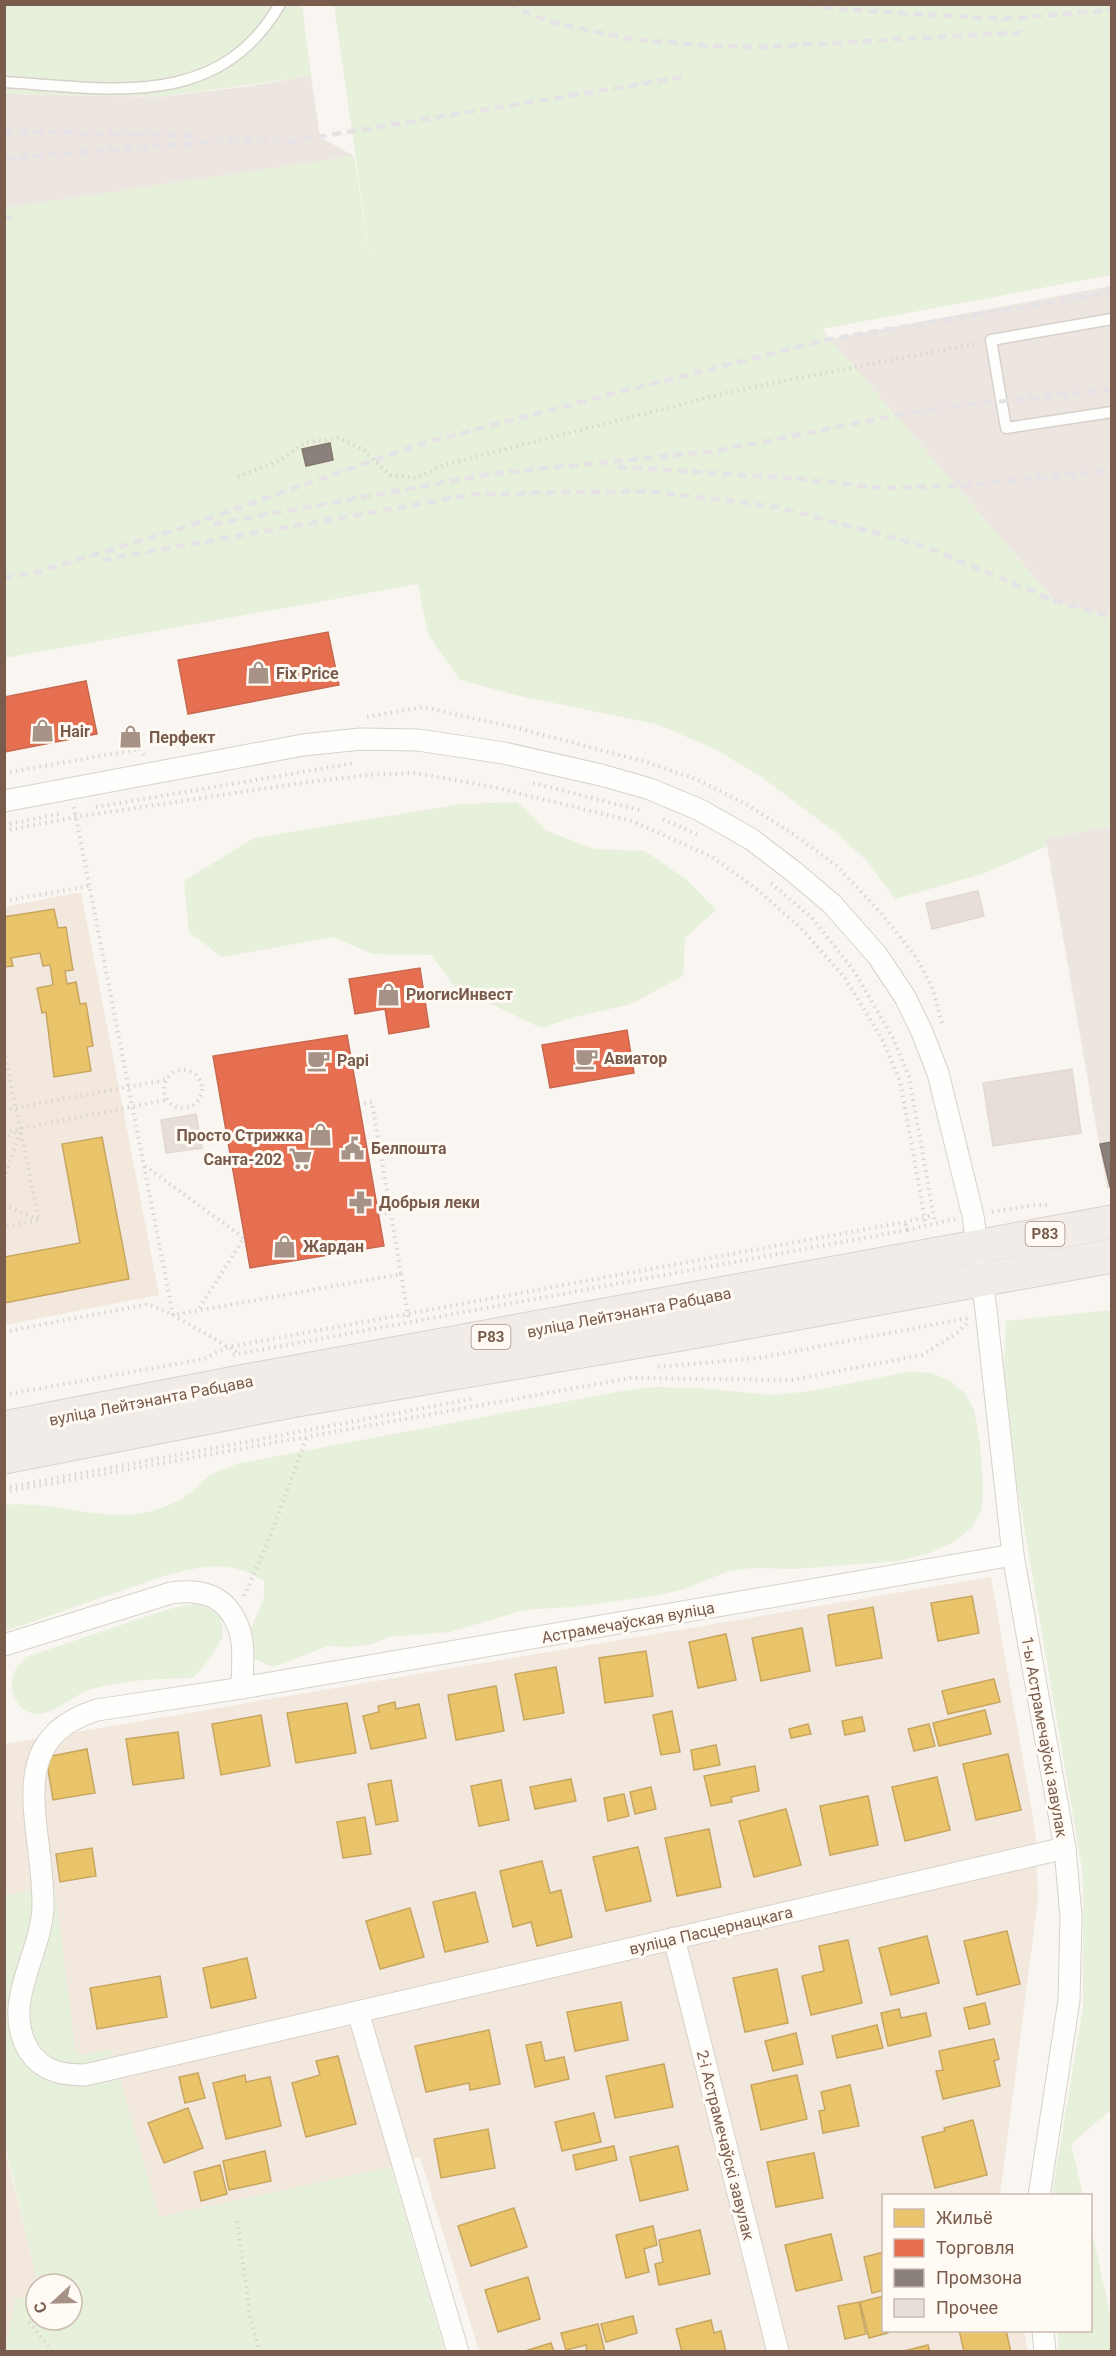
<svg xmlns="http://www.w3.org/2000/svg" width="1116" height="2356" font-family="Roboto,sans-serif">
	<rect width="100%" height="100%" fill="#f9f5f0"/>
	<g fill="#f2e8de">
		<polygon points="81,892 159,1295 5,1325 5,907"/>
		<polygon points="991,1577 1035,1829 1038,1899 1000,2195 884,2196 884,2330 1024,2331 1028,2351 479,2351 420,2157 391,2167 159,2217 112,2050 76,2055 55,1888 5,1895 5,1744"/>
		<polygon points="4,2144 38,2284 36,2284 36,2294 15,2299 6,2352 4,2351"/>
	</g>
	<g fill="#ede5e0">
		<polygon points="311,76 320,137 354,156 5,208 5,94 160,97 250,86"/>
		<polygon points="1111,286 1111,617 1055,601 830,339"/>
		<polygon points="1111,826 1111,1189 1107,1189 1047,846 1044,839"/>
	</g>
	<g fill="#e7f0db">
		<polygon points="4,5 302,5 311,76 160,97 5,94"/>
		<polygon points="334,5 1111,5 1111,275 822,329 1055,601 1111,617 1111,826 1045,839 1047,846 985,873 895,899 866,860 835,832 760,776 713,748 656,724 524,697 460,680 428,634 418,584 5,658 5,208 354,156 372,272"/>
		<polygon points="517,802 547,831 594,849 645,851 687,880 716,910 685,938 683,976 631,1004 575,1017 541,1028 454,986 431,955 372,954 334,937 222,957 189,932 184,881 254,838 463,804"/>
		<polygon points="1111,1310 1112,2109 1071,2144 1083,2195 1052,2195 1083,2008 1083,1875 1002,1396 1006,1321"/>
		<path d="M 907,1372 L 931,1373 L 950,1381 L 965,1393 L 974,1410 L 980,1443 L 983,1487 L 982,1509 L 972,1527 L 954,1542 L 932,1552 L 899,1561 L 795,1569 L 752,1568 L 729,1571 L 681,1590 L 654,1596 L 571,1607 L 524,1610 L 450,1632 L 389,1637 L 371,1644 L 348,1647 L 328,1646 L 273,1667 L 255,1659 L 248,1637 L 264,1597 L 264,1581 C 256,1577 247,1571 238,1569 C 214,1563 190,1569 167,1575 L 5,1631 L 5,1505 C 58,1500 109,1527 161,1508 C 170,1505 182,1499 190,1493 C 197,1488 203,1479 211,1475 C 218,1470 228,1468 236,1464 L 616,1392 L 655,1387 L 697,1388 L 772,1395 L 811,1391 Z"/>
		<path d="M 197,1603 L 221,1615 L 223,1636 L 211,1657 L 193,1678 C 159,1679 125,1679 92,1689 C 74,1694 57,1713 38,1714 C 16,1714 5,1685 16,1669 C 19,1664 25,1660 29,1656 L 169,1609 Z"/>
		<polygon points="55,1887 76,2055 112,2050 159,2217 391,2167 445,2351 6,2351 15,2299 36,2294 36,2320 72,2320 72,2284 38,2284 5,2144 4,1895"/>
		<polygon points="1091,2227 1111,2318 1111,2351 1058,2351 1058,2331 1090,2330"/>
	</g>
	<g fill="#e9c46a" stroke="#c8a561" stroke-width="1.5">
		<polygon points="54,909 58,928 66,927 73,970 65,971 67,984 76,982 80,1004 86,1003 93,1046 87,1047 91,1071 54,1077 46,1012 42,1013 37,988 53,985 50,965 43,966 40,953 11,958 13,966 4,967 4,917"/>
		<polygon points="102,1137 129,1279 4,1303 4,1257 80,1243 62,1144"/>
		<polygon points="972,1596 979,1633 938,1641 931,1603"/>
		<polygon points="873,1607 882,1658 836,1666 828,1615"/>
		<polygon points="802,1628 810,1671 761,1681 752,1638"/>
		<polygon points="726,1634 736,1680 698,1688 689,1642"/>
		<polygon points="646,1651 653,1696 605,1703 599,1658"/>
		<polygon points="556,1667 564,1713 524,1720 515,1674"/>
		<polygon points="994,1679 1000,1702 948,1714 942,1691"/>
		<polygon points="496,1686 504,1731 456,1740 448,1695"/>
		<polygon points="395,1702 396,1709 419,1704 426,1738 371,1749 363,1716 379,1712 378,1706"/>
		<polygon points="347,1703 356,1753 296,1763 287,1713"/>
		<polygon points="985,1710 991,1734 939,1746 933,1723"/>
		<polygon points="672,1711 680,1752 661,1755 653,1715"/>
		<polygon points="261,1715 270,1766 221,1775 212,1724"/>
		<polygon points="862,1717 865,1731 845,1735 842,1721"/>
		<polygon points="808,1724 811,1734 791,1738 789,1729"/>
		<polygon points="929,1724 935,1746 914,1751 908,1729"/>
		<polygon points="178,1732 184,1778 133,1785 126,1739"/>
		<polygon points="716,1745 720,1765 694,1770 691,1750"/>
		<polygon points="87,1749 95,1793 53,1800 46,1757"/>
		<polygon points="1008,1754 1021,1810 976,1820 963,1764"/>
		<polygon points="755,1766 759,1791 731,1797 732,1802 711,1806 704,1776"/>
		<polygon points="937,1777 950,1830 905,1841 892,1787"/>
		<polygon points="571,1779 576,1801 535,1809 530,1787"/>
		<polygon points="391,1780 398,1821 376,1825 368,1784"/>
		<polygon points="501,1780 509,1820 479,1826 471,1786"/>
		<polygon points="651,1787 656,1809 635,1814 630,1792"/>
		<polygon points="624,1794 629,1816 608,1821 604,1798"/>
		<polygon points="868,1796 878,1845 830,1855 820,1806"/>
		<polygon points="786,1809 801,1865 754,1877 739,1821"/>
		<polygon points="365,1817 371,1854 343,1858 337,1822"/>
		<polygon points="709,1829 721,1887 677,1896 665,1838"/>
		<polygon points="638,1847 651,1901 606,1911 593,1857"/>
		<polygon points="92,1848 96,1876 60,1882 56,1854"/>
		<polygon points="542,1861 550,1893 561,1890 572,1937 537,1946 531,1922 513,1927 500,1871"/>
		<polygon points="475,1892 488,1942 445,1952 433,1902"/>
		<polygon points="410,1908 424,1957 380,1969 366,1921"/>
		<polygon points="1007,1931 1020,1984 977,1995 964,1941"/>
		<polygon points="927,1936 939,1983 891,1995 879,1948"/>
		<polygon points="848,1940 862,2003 811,2015 802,1976 824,1971 819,1946"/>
		<polygon points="247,1958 256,1998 211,2008 203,1968"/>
		<polygon points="777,1969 788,2023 745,2032 733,1978"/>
		<polygon points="160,1976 167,2017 97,2029 90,1988"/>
		<polygon points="621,2002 628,2040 575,2051 567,2012"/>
		<polygon points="985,2003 990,2024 969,2029 964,2008"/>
		<polygon points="899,2009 901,2018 926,2013 931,2036 888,2046 881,2013"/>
		<polygon points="877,2025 883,2048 837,2058 832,2036"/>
		<polygon points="489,2030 500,2084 470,2090 469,2083 426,2092 415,2046"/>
		<polygon points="796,2033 803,2064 773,2071 765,2041"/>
		<polygon points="994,2039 999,2059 994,2061 1000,2086 943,2099 936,2071 943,2070 939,2051"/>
		<polygon points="541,2042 545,2061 564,2057 569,2079 535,2087 526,2045"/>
		<polygon points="338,2056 356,2124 306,2137 292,2083 320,2075 316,2061"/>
		<polygon points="664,2064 673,2107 615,2118 606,2076"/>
		<polygon points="198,2073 205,2098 185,2103 179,2077"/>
		<polygon points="245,2075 246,2082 270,2077 281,2126 226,2139 213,2083"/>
		<polygon points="797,2075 807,2119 761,2130 751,2085"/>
		<polygon points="850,2085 859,2126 823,2133 819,2111 825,2110 821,2092"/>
		<polygon points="188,2108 203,2148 164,2163 148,2123"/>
		<polygon points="594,2113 601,2142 562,2151 555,2122"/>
		<polygon points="973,2120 987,2175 935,2188 922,2137 945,2131 944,2128"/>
		<polygon points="488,2129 495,2168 441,2178 434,2139"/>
		<polygon points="614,2146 617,2160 576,2170 573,2155"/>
		<polygon points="678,2146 688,2190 640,2201 630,2157"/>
		<polygon points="265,2151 271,2181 229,2190 223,2161"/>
		<polygon points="814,2153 823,2198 776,2207 767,2162"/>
		<polygon points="220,2165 227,2194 201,2201 194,2172"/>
		<polygon points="514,2208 527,2247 471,2266 458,2226"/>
		<polygon points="653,2226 657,2245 644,2249 649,2272 626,2278 616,2235"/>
		<polygon points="700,2230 710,2274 659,2285 655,2264 663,2262 659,2240"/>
		<polygon points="831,2234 842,2280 796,2291 785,2245"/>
		<polygon points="884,2252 884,2290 872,2293 864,2257"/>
		<polygon points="528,2277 540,2319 498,2332 485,2290"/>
		<polygon points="884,2296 884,2330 887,2330 888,2333 869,2338 860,2302"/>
		<polygon points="859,2302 866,2334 845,2339 838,2306"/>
		<polygon points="633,2316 637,2333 606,2342 601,2324"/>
		<polygon points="711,2320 714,2333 721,2331 726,2352 682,2352 676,2329"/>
		<polygon points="598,2324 605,2352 587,2352 586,2345 566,2350 561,2333"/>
		<polygon points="959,2330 1006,2330 1011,2352 964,2352"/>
		<polygon points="551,2343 554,2352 522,2352"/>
		<polygon points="928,2345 930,2352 900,2352"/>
	</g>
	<g fill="#e76f51" stroke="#c66950" stroke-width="1.5">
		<polygon points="328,632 339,685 188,714 178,660"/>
		<polygon points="86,681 97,734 4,752 4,697"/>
		<polygon points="420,968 429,1027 389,1034 385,1009 355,1014 349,979"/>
		<polygon points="627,1030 634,1073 550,1088 542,1045"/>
		<polygon points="347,1035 384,1246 250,1268 213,1056"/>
	</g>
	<g fill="#8a817c" stroke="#85766e" stroke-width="1.5">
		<polygon points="330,443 333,460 306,466 302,449"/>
		<polygon points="1112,1142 1112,1187 1110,1187 1100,1144"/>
	</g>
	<g fill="#e6ded7" stroke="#e2d8d2" stroke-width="1.5">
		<polygon points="978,891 984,916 932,929 926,903"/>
		<polygon points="1072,1069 1081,1133 993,1146 983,1083"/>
		<polygon points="196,1114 202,1148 166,1153 161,1120"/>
	</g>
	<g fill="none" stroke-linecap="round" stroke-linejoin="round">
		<defs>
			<g id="service">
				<path d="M 4,82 C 108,88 218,112 280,4"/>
				<polyline points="1112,319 991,340 1006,428 1112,412"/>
			</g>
			<g id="minor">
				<polyline points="4,801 303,745 361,739 418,740 504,753 601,775 650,789 700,810 751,839 793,871 832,904 877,955 905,997 922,1032 938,1073 973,1216 986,1310 1013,1555 1065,1848 1071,1917 1069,2000 1039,2196"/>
				<path d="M 1013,1555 L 242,1688 L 97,1710 C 0,1740 44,1825 43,1906 C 42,1955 0,2003 29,2051 C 42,2071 62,2075 85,2075 L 1065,1848"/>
				<path d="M 4,1645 L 171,1593 C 204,1588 229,1597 240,1632 C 245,1648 242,1671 242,1688"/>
				<polyline points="674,1938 778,2352"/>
				<polyline points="358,2012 458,2352"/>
				<polyline points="1043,2330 1045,2352"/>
			</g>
			<g id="trunk">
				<polyline points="4,1428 251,1380 1112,1222"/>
				<polyline points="4,1457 291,1401 698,1331 1112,1256"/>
			</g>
		</defs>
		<use href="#service" stroke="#d7d1cb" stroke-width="13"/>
		<use href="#minor" stroke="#d7d1cb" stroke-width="23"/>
		<use href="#trunk" stroke="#dad1cc" stroke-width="35"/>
		<g stroke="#dcd5d0" stroke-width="4" stroke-dasharray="1.5 4.5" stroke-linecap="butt">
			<polyline points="238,477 281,460 304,443 338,438 363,449 390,475 417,478 444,465 729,392 978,343"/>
			<polyline points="367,717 423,707 509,726 643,761 698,780 748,805 796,836 838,867 881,913 916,957 932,987 942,1023"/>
			<polyline points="4,773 140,749 144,755"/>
			<polyline points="533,783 643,811"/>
			<polyline points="74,807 173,1315 401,1274 372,1102 360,1104"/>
			<polyline points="96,807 355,763"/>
			<polyline points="663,819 700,836"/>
			<polyline points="4,825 59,814"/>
			<polyline points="4,831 76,817 308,782 368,775 416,773 493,787 632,821 712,857 755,888 800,927 845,978 883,1041 900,1081 926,1225"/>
			<polyline points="771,883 813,919 854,971 893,1038 909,1077 935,1223"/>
			<polyline points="4,901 89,886"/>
			<polyline points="4,1051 39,1220 4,1227"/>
			<circle cx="183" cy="1089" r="19"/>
			<polyline points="4,1110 165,1080"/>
			<polyline points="4,1132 166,1100"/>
			<polyline points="4,1140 17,1131"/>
			<polyline points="145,1166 244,1238 198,1310"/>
			<polyline points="4,1179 20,1132"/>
			<polyline points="4,1205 39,1220"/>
			<polyline points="992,1212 1033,1205 1050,1205"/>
			<polyline points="379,1214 391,1213"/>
			<polyline points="907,1230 955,1219"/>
			<polyline points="401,1274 409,1321"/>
			<polyline points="4,1332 148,1304 173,1315 237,1352"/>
			<polyline points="233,1355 907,1230 905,1222"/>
			<polyline points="658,1367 758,1358 968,1318"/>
			<polyline points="4,1395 204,1359 228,1347 905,1222 933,1215"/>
			<polyline points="4,1488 471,1399"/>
			<polyline points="4,1492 630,1378 792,1380 922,1355 956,1334 967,1323"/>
			<polyline points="244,1596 268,1542 307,1436"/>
			<polyline points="237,2221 251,2321 260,2352"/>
			<polyline points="29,2322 53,2352"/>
		</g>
		<use href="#service" stroke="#fefefd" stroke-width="10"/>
		<use href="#minor" stroke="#fefefd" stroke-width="21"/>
		<use href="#trunk" stroke="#f2ece8" stroke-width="33"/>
		<g stroke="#e6e3e7" stroke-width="4.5" stroke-dasharray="9 6" stroke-linecap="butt">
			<polyline points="509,4 546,21 631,39 699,45 761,47 1029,32"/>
			<polyline points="809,4 836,9 1004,19 1112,10"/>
			<polyline points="4,131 194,136"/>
			<polyline points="4,159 254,138 286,142 684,77"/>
			<polyline points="4,218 13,217"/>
			<polyline points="618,467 791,478 881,488 962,486 1112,470"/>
			<polyline points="214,524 490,474 716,451 924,410 1112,389"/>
			<polyline points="102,560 475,494 648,491 777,507 854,527 926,547 1055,601 1112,617"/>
			<polyline points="4,578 41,571 176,530 420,444 608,395 830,339 1112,292"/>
		</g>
	</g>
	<defs>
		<symbol id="shop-bare" viewBox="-9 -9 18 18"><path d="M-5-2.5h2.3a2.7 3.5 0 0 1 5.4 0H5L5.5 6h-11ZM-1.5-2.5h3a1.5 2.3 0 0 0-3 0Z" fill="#a69286" stroke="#fffaf3" stroke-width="2.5" paint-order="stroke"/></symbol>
		<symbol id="cafe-bare" viewBox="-9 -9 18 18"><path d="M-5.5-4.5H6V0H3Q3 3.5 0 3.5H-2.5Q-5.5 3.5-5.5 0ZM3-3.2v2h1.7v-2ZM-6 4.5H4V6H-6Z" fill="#a69286" stroke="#fffaf3" stroke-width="2.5" paint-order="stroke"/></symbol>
		<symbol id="civic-bare" viewBox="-9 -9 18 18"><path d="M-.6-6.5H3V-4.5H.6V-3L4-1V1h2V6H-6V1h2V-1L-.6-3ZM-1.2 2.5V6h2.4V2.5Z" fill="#a69286" stroke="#fffaf3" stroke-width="2.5" paint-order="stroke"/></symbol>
		<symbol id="supermarket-bare" viewBox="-9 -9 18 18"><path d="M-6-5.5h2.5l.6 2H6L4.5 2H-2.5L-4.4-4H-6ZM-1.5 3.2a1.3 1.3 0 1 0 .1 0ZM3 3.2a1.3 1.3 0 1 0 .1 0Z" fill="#a69286" stroke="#fffaf3" stroke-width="2.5" paint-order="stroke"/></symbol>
		<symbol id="pharmacy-bare" viewBox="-9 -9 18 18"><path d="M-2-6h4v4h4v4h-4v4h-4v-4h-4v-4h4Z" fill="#a69286" stroke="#fffaf3" stroke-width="2.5" paint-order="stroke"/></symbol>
	</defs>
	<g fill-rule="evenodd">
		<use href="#shop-bare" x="242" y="656" width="33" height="33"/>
		<use href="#shop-bare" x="26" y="714" width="33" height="33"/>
		<use href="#shop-bare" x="114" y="720" width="33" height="33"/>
		<use href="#shop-bare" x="372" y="978" width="33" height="33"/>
		<use href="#cafe-bare" x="570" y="1042" width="33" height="33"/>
		<use href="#cafe-bare" x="302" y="1044" width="33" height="33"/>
		<use href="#shop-bare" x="304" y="1118" width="33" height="33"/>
		<use href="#civic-bare" x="336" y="1132" width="33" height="33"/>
		<use href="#supermarket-bare" x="284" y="1142" width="33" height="33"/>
		<use href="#pharmacy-bare" x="344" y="1186" width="33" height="33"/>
		<use href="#shop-bare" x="268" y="1230" width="33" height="33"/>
	</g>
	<g text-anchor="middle" stroke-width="6" stroke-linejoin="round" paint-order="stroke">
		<g fill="#fffaf3" stroke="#a28b7f" stroke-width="1.5">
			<rect x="1025.5" y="1222" width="39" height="24" rx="4.5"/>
			<rect x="471.5" y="1325" width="39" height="24" rx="4.5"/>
		</g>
		<g font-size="15" font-weight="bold" fill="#7a5c4d">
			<text x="1045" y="1239">Р83</text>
			<text x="491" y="1342">Р83</text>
		</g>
		<g font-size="16" font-weight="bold" fill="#7a5c4d" stroke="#fffaf3" text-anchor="start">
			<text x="276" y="679">Fix Price</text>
			<text x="60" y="737">Hair</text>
			<text x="149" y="743">Перфект</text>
			<text x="406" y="1000">РиогисИнвест</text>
			<text x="604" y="1064">Авиатор</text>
			<text x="337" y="1066">Papi</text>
			<text x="303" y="1141" text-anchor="end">Просто Стрижка</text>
			<text x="371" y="1154">Белпошта</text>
			<text x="282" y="1165" text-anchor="end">Санта-202</text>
			<text x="379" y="1208">Добрыя леки</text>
			<text x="303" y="1252">Жардан</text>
		</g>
		<g font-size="16" fill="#7a5c4d" stroke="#fffaf3">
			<text transform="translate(629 1312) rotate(-11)" y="6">вуліца Лейтэнанта Рабцава</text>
			<text transform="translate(151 1400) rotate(-11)" y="6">вуліца Лейтэнанта Рабцава</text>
			<text transform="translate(628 1622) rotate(-10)" y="6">Астрамечаўская вуліца</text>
			<text transform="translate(1045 1737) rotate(80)" y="6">1-ы Астрамечаўскі завулак</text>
			<text transform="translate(711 1930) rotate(-13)" y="6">вуліца Пасцернацкага</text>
			<text transform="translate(726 2145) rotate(76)" y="6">2-і Астрамечаўскі завулак</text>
		</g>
	</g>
	<rect width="1116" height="2356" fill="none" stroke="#7a5c4d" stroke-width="12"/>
	<rect x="882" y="2194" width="210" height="138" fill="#fffaf3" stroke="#cabbb1" stroke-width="1.5"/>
	<rect x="894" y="2209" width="30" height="18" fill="#e9c46a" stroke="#cabbb1" stroke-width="1.5"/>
	<text x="936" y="2224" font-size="18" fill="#7a5c4d">Жильё</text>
	<rect x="894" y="2239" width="30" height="18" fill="#e76f51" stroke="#cabbb1" stroke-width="1.5"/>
	<text x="936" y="2254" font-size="18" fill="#7a5c4d">Торговля</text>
	<rect x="894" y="2269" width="30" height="18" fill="#8a817c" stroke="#cabbb1" stroke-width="1.5"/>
	<text x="936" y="2284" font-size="18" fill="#7a5c4d">Промзона</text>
	<rect x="894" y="2299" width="30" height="18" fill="#e6ded7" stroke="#cabbb1" stroke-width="1.5"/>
	<text x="936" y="2314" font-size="18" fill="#7a5c4d">Прочее</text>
	<g transform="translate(54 2302) rotate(248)"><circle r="28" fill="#fffaf3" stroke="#cabbb1" stroke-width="1.5"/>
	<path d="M0-4.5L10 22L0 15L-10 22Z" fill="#a69286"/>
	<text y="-9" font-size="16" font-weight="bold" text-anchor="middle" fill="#7a5c4d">С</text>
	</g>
</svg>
